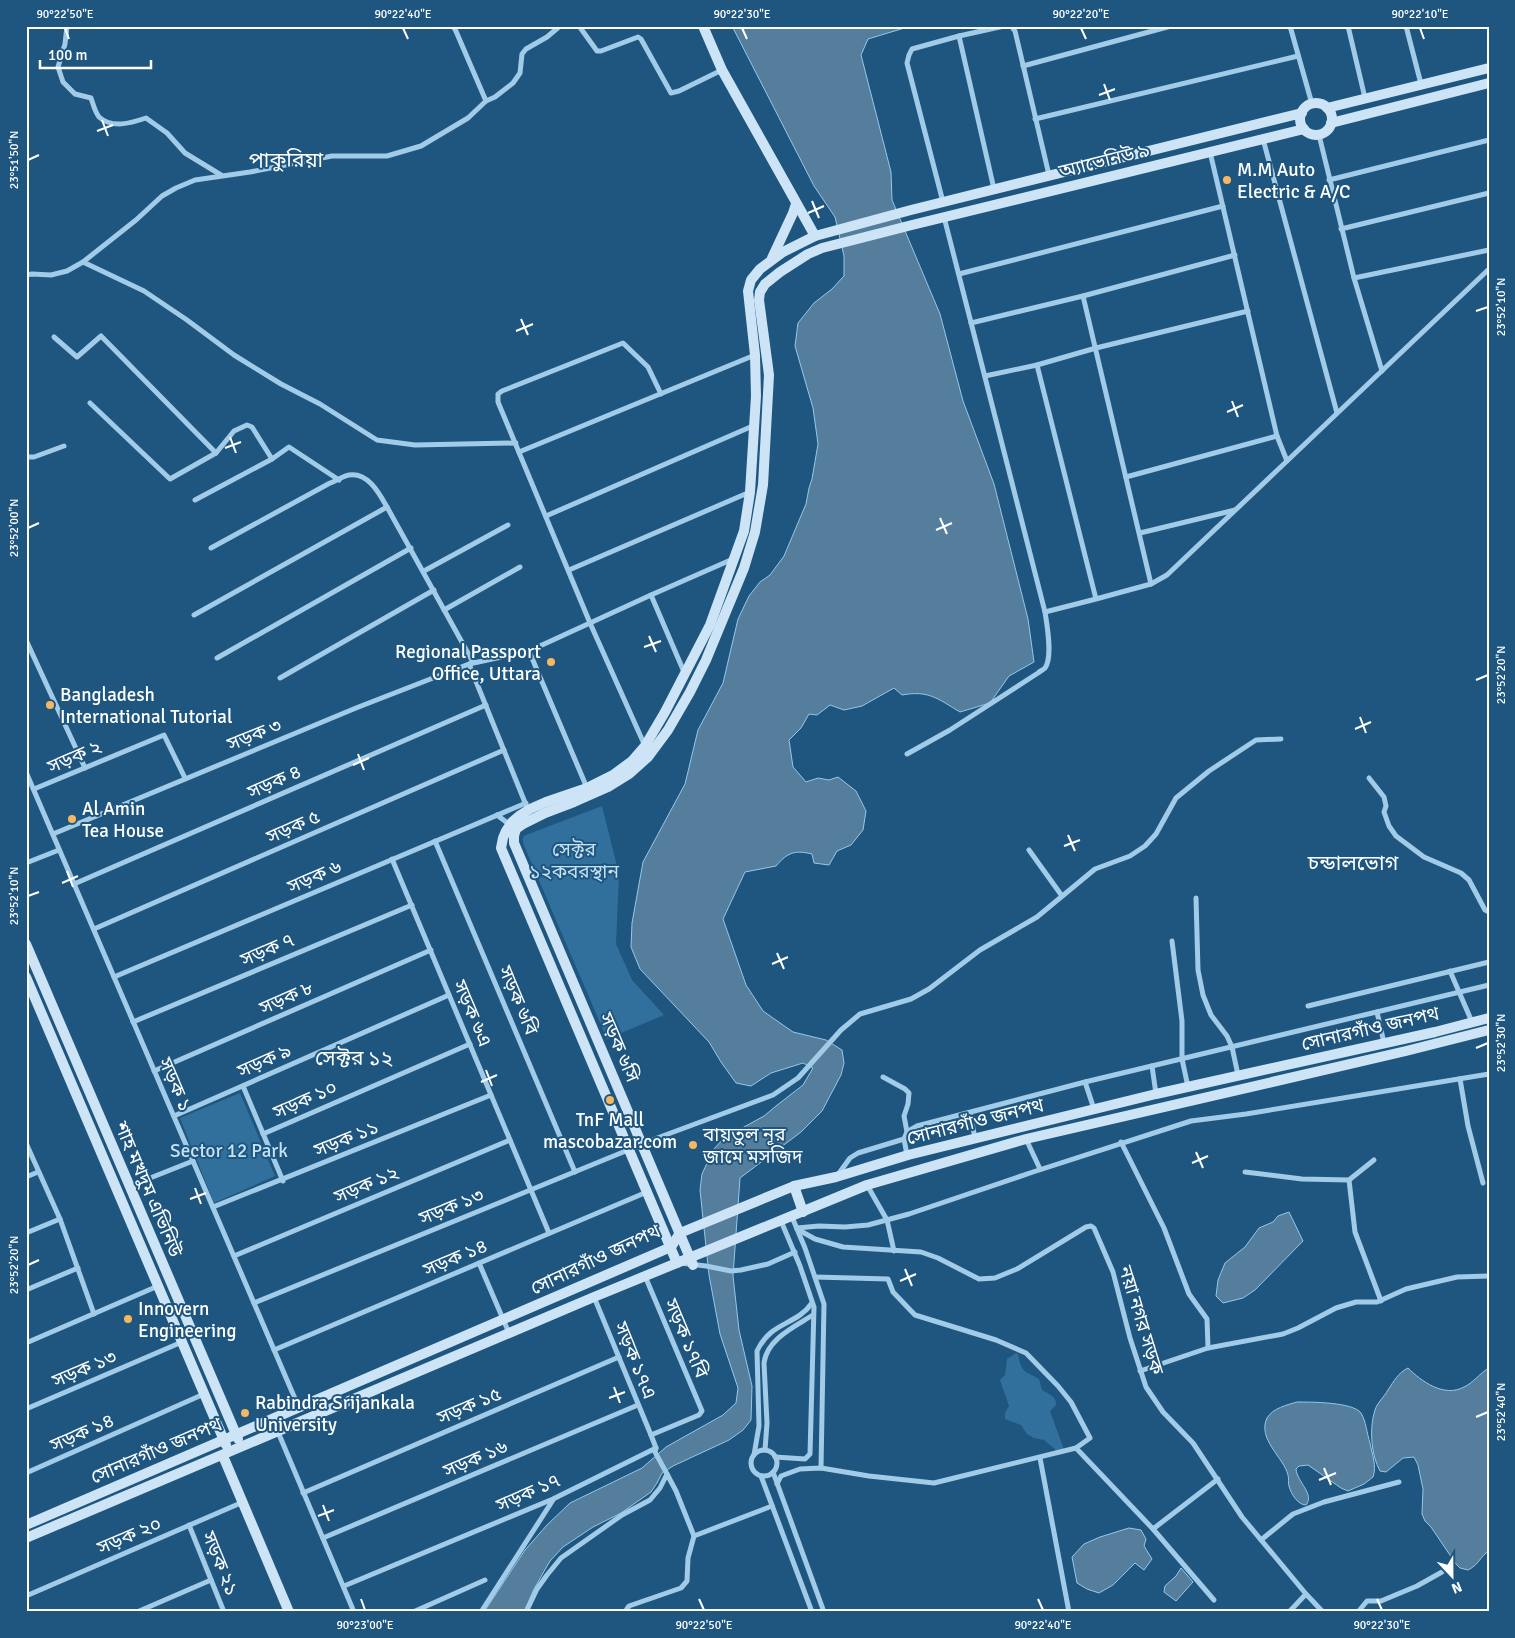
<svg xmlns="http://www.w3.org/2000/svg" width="1515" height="1638" font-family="Signika,'Noto Sans Bengali',sans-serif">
	<rect width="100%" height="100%" fill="#1e567f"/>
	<g fill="#31709d">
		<polygon points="602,806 619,874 616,944 632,980 664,1015 607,1039 523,843 523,837 526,835"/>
		<polygon points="240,1093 275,1176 214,1203 180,1118"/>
		<path d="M 1016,1353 L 1018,1354 C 1022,1373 1023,1370 1039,1379 L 1042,1390 C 1049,1394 1057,1397 1056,1405 L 1050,1411 L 1063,1447 L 1063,1449 L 1057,1451 L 1044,1440 L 1034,1438 L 1027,1434 L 1021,1425 L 1005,1419 L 1005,1413 L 1009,1406 L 1000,1380 L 1005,1375 L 1007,1359 Z"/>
	</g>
	<g fill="#557e9c" stroke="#95c8ea">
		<path d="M 732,26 L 911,26 L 868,39 L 861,55 L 891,172 L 892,200 L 940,314 L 963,401 L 994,484 L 1028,619 L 1034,662 L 1009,676 L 990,703 L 960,712 C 938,699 929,690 902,695 L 894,688 L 862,706 L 844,710 L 830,705 L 817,715 L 809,714 L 801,728 L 789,740 L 793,767 L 806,782 L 818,778 L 829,780 L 838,777 L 856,791 L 866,811 L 863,830 L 851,845 L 837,851 L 829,865 L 814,863 L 812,854 C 795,850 788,852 776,866 L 745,872 L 723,919 L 746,985 L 763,1011 L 793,1032 L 826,1040 L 842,1050 L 844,1063 L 841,1075 L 822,1111 L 801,1132 L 740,1178 L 733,1276 L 739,1330 L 752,1386 L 751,1420 L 743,1430 L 729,1440 L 673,1466 L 662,1473 L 657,1483 L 651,1492 L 621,1513 L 593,1527 L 563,1547 L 550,1561 L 534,1589 L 524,1612 L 484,1612 L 525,1550 L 547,1525 L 570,1503 L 642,1468 L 666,1447 L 723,1415 L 736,1403 L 738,1388 L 720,1334 L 709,1275 L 700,1190 L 702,1174 L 713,1150 L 724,1138 L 764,1116 L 776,1106 L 803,1085 L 813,1068 L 803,1063 L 771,1073 L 751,1086 L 736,1083 L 721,1062 L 709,1042 L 640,969 L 631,947 L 632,923 L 643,862 L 685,784 L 698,730 L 723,683 L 738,619 L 749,596 L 760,582 L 770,575 L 784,556 L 806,504 L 809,488 L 812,479 L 818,444 L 813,408 L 795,346 L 798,323 L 814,303 L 832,289 L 844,276 L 844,256 L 835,217 L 814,186 Z"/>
		<polygon points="1289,1212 1303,1241 1255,1290 1243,1298 1223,1303 1216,1296 1218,1280 1225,1263 1245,1247 1259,1228 1273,1222 1278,1216"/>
		<path d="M 1408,1368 C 1421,1381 1444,1398 1464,1387 C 1473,1383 1480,1373 1489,1368 L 1489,1551 C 1480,1556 1480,1564 1468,1570 L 1460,1568 L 1456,1564 L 1431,1527 L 1425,1521 L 1422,1514 L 1423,1489 L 1418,1465 L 1414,1457 L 1403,1458 L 1386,1472 L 1380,1471 C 1371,1455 1369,1428 1375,1410 C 1377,1403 1384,1397 1388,1390 C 1394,1381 1398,1373 1408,1368 Z"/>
		<path d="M 1297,1402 C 1311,1402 1353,1402 1361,1413 C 1366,1421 1367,1434 1370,1443 C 1372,1454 1377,1466 1373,1477 L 1364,1484 L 1348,1491 L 1341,1488 L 1308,1465 L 1299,1466 L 1296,1469 C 1297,1482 1315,1494 1306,1505 C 1298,1505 1291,1494 1289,1486 C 1288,1483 1289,1478 1288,1475 C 1284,1458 1257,1439 1267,1418 C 1273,1408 1287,1405 1297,1402 Z"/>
		<polygon points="1129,1528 1141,1530 1146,1539 1144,1546 1152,1559 1144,1570 1135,1563 1113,1585 1099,1593 1087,1589 1077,1583 1072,1557 1084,1544 1100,1537"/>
		<polygon points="1181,1568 1193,1582 1176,1601 1164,1592 1165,1586 1176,1576"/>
	</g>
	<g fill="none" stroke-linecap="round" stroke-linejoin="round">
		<g stroke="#a2cbe8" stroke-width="5">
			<path d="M 67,26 L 65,44 L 58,67 L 63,82 L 75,94 L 91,98 C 93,104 95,112 99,117 C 112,129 131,123 146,118 L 167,133 L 185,153 L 221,175"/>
			<polyline points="452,26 455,29 486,101"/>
			<polyline points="579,26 597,51 601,51 638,37 641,39 671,93 679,91 722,70"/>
			<polyline points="1011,26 1015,31 1049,175"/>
			<polyline points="1290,26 1312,104"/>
			<polyline points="1348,26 1365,98"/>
			<polyline points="1406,26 1421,84"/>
			<polyline points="959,36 994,189"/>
			<polyline points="1023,66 1171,26"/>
			<polyline points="1035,119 1298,56"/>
			<polyline points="1319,135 1354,278 1382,371"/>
			<polyline points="1263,139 1337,413"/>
			<polyline points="1210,152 1277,436 1287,461"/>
			<polyline points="1329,180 1489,140"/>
			<polyline points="943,202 907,63 909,55 912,49 959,36 1004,26"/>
			<polyline points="1341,229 1489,193"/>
			<polyline points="83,262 144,291 187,320 234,355 281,384 320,404 377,440 415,445 516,443"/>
			<polyline points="959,274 1223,206"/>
			<polyline points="26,275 32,274 51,275 67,271 83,262 136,220 162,196 176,188 195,180 250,172 332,156 387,156 421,146 468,118 486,101 495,97 513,83 520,73 522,54 526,49 547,37 560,26"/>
			<polyline points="1354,278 1489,250"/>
			<polyline points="1083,296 1151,584"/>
			<polyline points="971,323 1083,296 1235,255"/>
			<polyline points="54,337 77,357 101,336 216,453"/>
			<polyline points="985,376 1037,365 1096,348 1248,311"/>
			<polyline points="90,403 170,479 216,453 234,431 247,425 252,427 272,459"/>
			<polyline points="519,452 755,355"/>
			<polyline points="26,457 34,457 64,446"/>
			<polyline points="1126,477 1277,436"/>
			<polyline points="195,500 272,459 289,447 339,480"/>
			<polyline points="546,516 755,425"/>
			<polyline points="1140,533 1235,510"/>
			<path d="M 211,548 L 330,483 C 336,481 343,476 349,475 C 368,472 379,493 387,507 L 473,662"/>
			<polyline points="569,570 750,492"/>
			<polyline points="424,571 508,525"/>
			<polyline points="651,595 684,672"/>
			<polyline points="444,610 520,567"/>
			<polyline points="1045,612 1096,599 1037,365 1096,599 1151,584 1167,575 1489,269"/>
			<polyline points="194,615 387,507"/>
			<polyline points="26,640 85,768"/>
			<polyline points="529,651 587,788"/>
			<polyline points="217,658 411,548"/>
			<polyline points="469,664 526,805"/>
			<polyline points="280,678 434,590"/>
			<polyline points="645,746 590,623 498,402 498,394 502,391 623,343 648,367 661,394"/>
			<path d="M 907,754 L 950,730 L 1038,673 C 1040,671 1043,670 1045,668 C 1053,657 1047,625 1045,612 L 944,217"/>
			<polyline points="26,772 299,1408"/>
			<polyline points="1369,778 1384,797 1386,806 1384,812 1389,826 1396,836 1424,857 1461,873 1469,880 1485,910 1489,912"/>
			<polyline points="34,789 164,735 185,778"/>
			<polyline points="497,815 510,825"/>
			<polyline points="53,834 356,708 469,664 529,651 651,595 733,559"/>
			<polyline points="435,841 575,1172"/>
			<polyline points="1029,850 1062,896"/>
			<polyline points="392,859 549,1233"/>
			<polyline points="26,863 59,850"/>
			<polyline points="74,884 486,705"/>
			<polyline points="1196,898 1198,970 1203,995 1211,1015 1227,1036 1232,1047 1238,1075"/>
			<polyline points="94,929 504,750"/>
			<polyline points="1172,941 1182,1021 1182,1059 1188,1087"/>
			<polyline points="1450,971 1472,1022"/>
			<polyline points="114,977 526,803"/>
			<polyline points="1308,1006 1489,962"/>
			<polyline points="1377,1012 1384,1043"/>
			<polyline points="133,1022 412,905"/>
			<polyline points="1152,1066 1156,1094"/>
			<polyline points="154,1071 431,950"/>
			<polyline points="883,1077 905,1089 909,1093 908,1104 904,1116 907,1132"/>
			<polyline points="1460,1079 1468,1126 1483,1183"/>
			<polyline points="1085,1082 1094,1109"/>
			<polyline points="243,1086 283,1181"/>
			<polyline points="970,1113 975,1138"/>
			<polyline points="174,1116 449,995"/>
			<polyline points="263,1134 470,1044"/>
			<polyline points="1026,1139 1040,1169"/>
			<polyline points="1121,1142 1164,1228 1189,1294 1207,1319 1208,1348"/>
			<polyline points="26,1143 60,1219 94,1314"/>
			<polyline points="907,1155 904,1139 907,1132 917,1126 1085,1082 1489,985"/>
			<polyline points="1245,1172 1302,1179 1349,1180 1355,1232 1381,1301"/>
			<polyline points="837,1176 850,1158 858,1153 904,1139"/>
			<polyline points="26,1177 38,1172"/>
			<polyline points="1349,1180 1374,1160"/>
			<polyline points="867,1185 887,1220 894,1251"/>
			<polyline points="130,1186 193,1161"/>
			<polyline points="213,1207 491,1095"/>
			<polyline points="792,1217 805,1248 824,1304 821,1468"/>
			<polyline points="797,1228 819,1226 845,1227 868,1225 909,1214 1033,1172 1191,1121 1246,1114 1489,1074"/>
			<polyline points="797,1229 815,1239 843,1247 921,1252 938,1258 979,1279 995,1278 1017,1269 1086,1227 1091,1226 1094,1228 1113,1272 1130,1338 1146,1387 1163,1412 1193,1443 1242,1517 1306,1594 1323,1612"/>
			<polyline points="26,1233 60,1219"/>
			<polyline points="234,1256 510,1140"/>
			<polyline points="479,1263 509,1333"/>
			<polyline points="680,1263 706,1266 731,1271 741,1270 768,1264 795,1252"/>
			<polyline points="815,1277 888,1279 893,1292 915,1315 996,1340 1026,1353 1058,1386 1071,1402 1090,1438 1076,1448"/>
			<polyline points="26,1290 78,1268"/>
			<polyline points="594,1297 651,1435"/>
			<polyline points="254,1303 660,1137 773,1095 798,1078 841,1030 860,1014 911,999 929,989 980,950 1037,917 1095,869 1130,856 1145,846 1156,834 1176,798 1209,771 1256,740 1281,739"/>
			<polyline points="26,1343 158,1286"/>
			<polyline points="274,1350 647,1192"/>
			<polyline points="1140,1371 1208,1348 1283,1334 1298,1328 1336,1308 1356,1302 1377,1302 1406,1289 1457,1277 1489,1276"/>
			<polyline points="26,1409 182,1342"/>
			<polyline points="278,1432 354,1612"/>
			<polyline points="656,1448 655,1452 667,1474"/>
			<path d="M 765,1450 L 767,1423 L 764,1363 C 767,1339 794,1327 813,1315"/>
			<circle cx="764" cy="1463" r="13"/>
			<path d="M 754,1455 L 759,1426 L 757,1351 C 771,1321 796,1326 812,1303"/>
			<polyline points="775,1457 805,1459 810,1454 814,1307 800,1266 781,1221"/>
			<polyline points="1040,1458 1069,1612"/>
			<polyline points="773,1472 824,1612"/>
			<polyline points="26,1473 204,1394"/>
			<polyline points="761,1476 812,1612"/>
			<polyline points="777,1484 781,1476 800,1469 821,1468 869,1476 934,1483 1076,1448 1153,1529 1218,1479"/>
			<polyline points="303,1493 619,1357"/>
			<polyline points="189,1525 224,1612"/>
			<polyline points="1153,1529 1214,1600"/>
			<polyline points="323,1538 638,1405"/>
			<polyline points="1261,1540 1293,1514 1324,1502 1399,1482"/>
			<polyline points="344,1586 553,1499 656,1448 651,1435 699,1415 702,1411 645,1276"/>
			<polyline points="26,1596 243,1502"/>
			<polyline points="137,1612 211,1580"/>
			<polyline points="413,1612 485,1580"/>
			<polyline points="481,1612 553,1500"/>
			<polyline points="526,1612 537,1589 547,1575 561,1558 622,1515 650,1500 660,1488 667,1474 676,1491 694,1536"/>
			<polyline points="625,1612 629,1606 681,1588 687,1581 688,1558 694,1536 772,1506"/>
			<polyline points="1289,1612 1306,1594"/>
			<polyline points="1358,1612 1367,1601 1381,1601 1417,1586 1442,1572"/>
		</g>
		<g stroke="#cce4f6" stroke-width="10">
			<polyline points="703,26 722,70 815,236"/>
			<circle cx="1316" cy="119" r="16"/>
			<polyline points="1327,108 1489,68"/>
			<polyline points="1331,123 1489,83"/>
			<polyline points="772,258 793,213 796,204"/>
			<path d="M 26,944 C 96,1109 166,1274 238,1439"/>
			<polyline points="26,977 226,1445"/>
			<polyline points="794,1186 803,1212"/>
			<polyline points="677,1263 501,848 503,838 506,831 512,822 519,816 530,809 546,802 587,788 613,775 632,761 645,746 665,712 710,625 744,531 750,492 756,396 755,355 748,291 751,280 760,269 783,252 815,236 911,210 1302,113"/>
			<polyline points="693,1265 514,843 514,836 516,829 523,824 545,813 574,802 608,787 629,774 648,757 668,730 690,692 706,660 744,568 755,532 763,485 769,375 759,300 760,292 765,284 780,272 808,254 822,248 912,225 1304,129"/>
			<polyline points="223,1456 289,1612"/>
			<polyline points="26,1525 671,1247 680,1233 794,1186 836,1177 908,1155 1156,1094 1435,1032 1489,1018"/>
			<polyline points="26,1538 594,1297 867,1185 1026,1139 1406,1051 1489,1030"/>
		</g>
	</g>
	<path fill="none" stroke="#fff" stroke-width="2" d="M 65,28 L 69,39M 403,28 L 408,39M 742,28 L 747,39M 1081,28 L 1086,39M 1420,28 L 1424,39M 1104,84 L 1110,100M 1099,95 L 1115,89M 102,120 L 108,136M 97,131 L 113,125M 28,160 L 39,155M 812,201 L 819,218M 808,213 L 824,206M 1476,311 L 1488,307M 521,319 L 528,335M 516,331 L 533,324M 1232,401 L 1238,417M 1227,412 L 1243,405M 230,437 L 236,453M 225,448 L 241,442M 940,518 L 947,534M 28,528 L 39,523M 936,530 L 952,523M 649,636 L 656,652M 644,647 L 661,641M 1476,680 L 1488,675M 1360,717 L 1366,733M 1355,729 L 1371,722M 358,754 L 364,770M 353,765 L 369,758M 1068,835 L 1075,851M 1064,846 L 1080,840M 67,871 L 73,887M 62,883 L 78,876M 28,896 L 39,892M 777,953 L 784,969M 772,964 L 788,957M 1476,1048 L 1488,1043M 486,1070 L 492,1086M 481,1082 L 497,1075M 1196,1152 L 1203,1168M 1192,1163 L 1208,1156M 195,1188 L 201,1204M 190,1199 L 206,1193M 28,1265 L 39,1260M 905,1269 L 912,1286M 900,1281 L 916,1274M 614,1387 L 620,1403M 609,1398 L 625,1392M 1476,1417 L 1488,1412M 1324,1468 L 1331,1485M 1319,1480 L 1336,1473M 323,1505 L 329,1521M 318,1516 L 334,1510M 361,1599 L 365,1610M 699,1599 L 704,1610M 1038,1599 L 1043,1610M 1377,1599 L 1382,1610"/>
	<g fill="#f7b761" stroke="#1e567f" stroke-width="2">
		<circle cx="1227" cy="180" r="5"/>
		<circle cx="551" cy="662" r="5"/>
		<circle cx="50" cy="705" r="5"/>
		<circle cx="72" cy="819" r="5"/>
		<circle cx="610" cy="1100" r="5"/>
		<circle cx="693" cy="1145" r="5"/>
		<circle cx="128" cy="1319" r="5"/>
		<circle cx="245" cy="1413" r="5"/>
	</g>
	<g text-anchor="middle" stroke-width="4" stroke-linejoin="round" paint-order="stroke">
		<g font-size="19" fill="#fff" stroke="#1e567f">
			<text transform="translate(1104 160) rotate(-14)" y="7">অ্যাভেনিউ ৯</text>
			<text transform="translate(254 734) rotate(-22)" y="7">সড়ক ৩</text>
			<text transform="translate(74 756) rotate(-23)" y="7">সড়ক ২</text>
			<text transform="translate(274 781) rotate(-24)" y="7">সড়ক ৪</text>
			<text transform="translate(293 826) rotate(-24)" y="7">সড়ক ৫</text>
			<text transform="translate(314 876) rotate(-23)" y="7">সড়ক ৬</text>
			<text transform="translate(267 949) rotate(-23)" y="7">সড়ক ৭</text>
			<text transform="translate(286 997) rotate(-24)" y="7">সড়ক ৮</text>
			<text transform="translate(519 1000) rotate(67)" y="7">সড়ক ৬বি</text>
			<text transform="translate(473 1013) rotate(67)" y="7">সড়ক ৬এ</text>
			<text transform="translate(1370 1028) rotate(-13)" y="7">সোনারগাঁও জনপথ</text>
			<text transform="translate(620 1047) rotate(67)" y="7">সড়ক ৬সি</text>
			<text transform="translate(264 1060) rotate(-24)" y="7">সড়ক ৯</text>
			<text transform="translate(176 1084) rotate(67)" y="7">সড়ক ১</text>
			<text transform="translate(305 1099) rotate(-24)" y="7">সড়ক ১০</text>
			<text transform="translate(975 1121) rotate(-14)" y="7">সোনারগাঁও জনপথ</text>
			<text transform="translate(346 1138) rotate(-22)" y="7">সড়ক ১১</text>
			<text transform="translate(366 1184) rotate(-23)" y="7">সড়ক ১২</text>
			<text transform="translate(149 1189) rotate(67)" y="7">শাহ মখদুম এভিনিউ</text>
			<text transform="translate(451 1206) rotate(-22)" y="7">সড়ক ১৩</text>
			<text transform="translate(455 1257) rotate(-23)" y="7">সড়ক ১৪</text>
			<text transform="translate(595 1259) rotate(-25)" y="7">সোনারগাঁও জনপথ</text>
			<text transform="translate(1142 1320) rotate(73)" y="7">নয়া নগর সড়ক</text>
			<text transform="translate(687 1338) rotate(67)" y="7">সড়ক ১৭বি</text>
			<text transform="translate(636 1360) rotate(68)" y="7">সড়ক ১৭এ</text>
			<text transform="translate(84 1368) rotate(-23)" y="7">সড়ক ১৩</text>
			<text transform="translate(469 1405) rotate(-23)" y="7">সড়ক ১৫</text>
			<text transform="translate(82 1432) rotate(-24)" y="7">সড়ক ১৪</text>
			<text transform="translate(156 1450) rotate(-23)" y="7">সোনারগাঁও জনপথ</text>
			<text transform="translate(475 1458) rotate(-23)" y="7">সড়ক ১৬</text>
			<text transform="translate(528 1492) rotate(-24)" y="7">সড়ক ১৭</text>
			<text transform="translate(129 1535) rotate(-23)" y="7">সড়ক ২০</text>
			<text transform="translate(221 1563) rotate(68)" y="7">সড়ক ২১</text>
		</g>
		<g font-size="19" fill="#fff" stroke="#1e567f" text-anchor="start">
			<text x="1237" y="176">M.M Auto<tspan x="1237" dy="22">Electric &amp; A/C</tspan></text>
			<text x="541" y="658" text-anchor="end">Regional Passport<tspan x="541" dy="22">Office, Uttara</tspan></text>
			<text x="60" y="701">Bangladesh<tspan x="60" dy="22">International Tutorial</tspan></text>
			<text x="82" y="815">Al Amin<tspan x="82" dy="22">Tea House</tspan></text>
			<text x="610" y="1126" text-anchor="middle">TnF Mall<tspan x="610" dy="22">mascobazar.com</tspan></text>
			<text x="703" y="1141">বায়তুল নূর<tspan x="703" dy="22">জামে মসজিদ</tspan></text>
			<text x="138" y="1315">Innovern<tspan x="138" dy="22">Engineering</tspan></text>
			<text x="255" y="1409">Rabindra Srijankala<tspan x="255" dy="22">University</tspan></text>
		</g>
		<g font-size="19" fill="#c6e2f6" stroke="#1e567f">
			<text x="574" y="856">সেক্টর<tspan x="574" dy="22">১২কবরস্থান</tspan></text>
			<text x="229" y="1157">Sector 12 Park</text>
		</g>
		<g font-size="21" fill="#fff" stroke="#1e567f">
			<text x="286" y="167">পাকুরিয়া</text>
			<text x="1353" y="870">চন্ডালভোগ</text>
			<text x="354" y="1065">সেক্টর ১২</text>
		</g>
	</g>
	<rect width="1515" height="1638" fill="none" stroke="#1e567f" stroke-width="55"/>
	<g transform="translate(1452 1576) rotate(158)" stroke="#1e567f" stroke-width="4" paint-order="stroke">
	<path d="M0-4L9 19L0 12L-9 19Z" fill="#ffffff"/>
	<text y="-8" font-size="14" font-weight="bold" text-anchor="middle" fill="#ffffff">N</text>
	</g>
	<path d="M40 60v8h111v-8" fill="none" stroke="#ffffff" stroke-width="2.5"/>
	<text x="48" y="60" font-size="15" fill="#ffffff" stroke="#1e567f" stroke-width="4" paint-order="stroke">100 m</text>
	<rect x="28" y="28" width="1460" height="1582" fill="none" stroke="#fff" stroke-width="2"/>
	<g font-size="12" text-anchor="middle" fill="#fff">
		<text x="65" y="18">90°22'50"E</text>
		<text x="403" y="18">90°22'40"E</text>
		<text x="742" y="18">90°22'30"E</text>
		<text x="1081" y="18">90°22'20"E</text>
		<text x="1420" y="18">90°22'10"E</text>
		<text transform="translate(14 160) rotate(-90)" y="4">23°51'50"N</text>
		<text transform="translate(1501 307) rotate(-90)" y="4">23°52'10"N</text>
		<text transform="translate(14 528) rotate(-90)" y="4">23°52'00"N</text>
		<text transform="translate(1501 675) rotate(-90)" y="4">23°52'20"N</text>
		<text transform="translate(14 896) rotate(-90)" y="4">23°52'10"N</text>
		<text transform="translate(1501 1043) rotate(-90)" y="4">23°52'30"N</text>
		<text transform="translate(14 1265) rotate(-90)" y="4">23°52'20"N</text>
		<text transform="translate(1501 1412) rotate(-90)" y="4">23°52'40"N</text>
		<text x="365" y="1629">90°23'00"E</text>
		<text x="704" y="1629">90°22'50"E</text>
		<text x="1043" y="1629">90°22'40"E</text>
		<text x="1382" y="1629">90°22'30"E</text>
	</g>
</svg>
